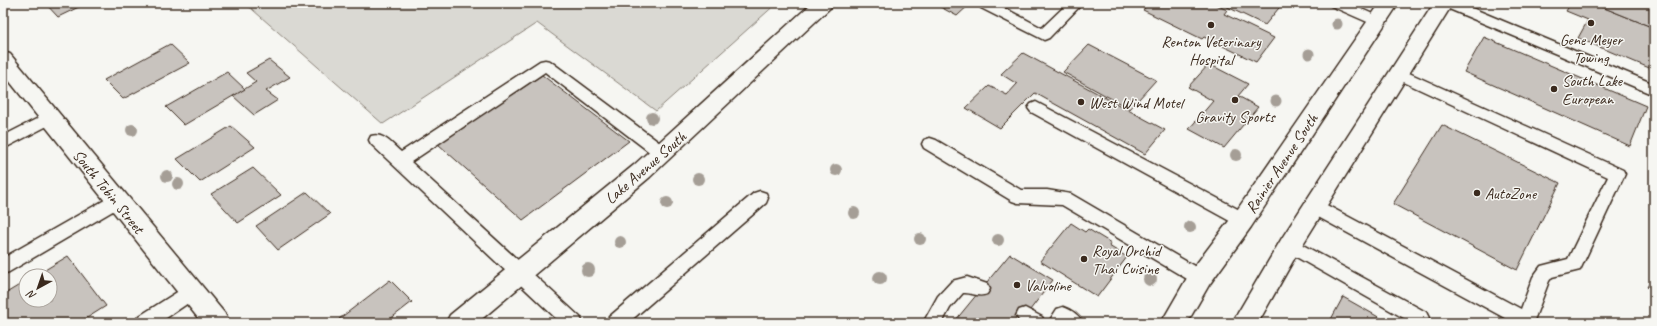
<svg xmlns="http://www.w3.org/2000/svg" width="1657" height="326" font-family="Caveat,sans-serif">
	<rect width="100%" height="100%" fill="#f6f6f2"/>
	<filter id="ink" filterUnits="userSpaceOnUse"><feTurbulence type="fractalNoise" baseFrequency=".025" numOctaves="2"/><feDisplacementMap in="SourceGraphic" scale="8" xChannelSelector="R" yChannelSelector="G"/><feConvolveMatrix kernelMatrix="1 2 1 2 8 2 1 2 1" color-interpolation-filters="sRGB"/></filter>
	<g filter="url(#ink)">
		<polygon fill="#dad9d3" stroke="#8a8278" points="245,3 777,3 656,111 537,23 383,124"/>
		<g fill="#c8c3be" stroke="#3b2a1e">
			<polygon points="45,3 87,3 58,17"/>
			<polygon points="933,3 971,3 957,16"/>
			<polygon points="1150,3 1212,3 1227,10 1224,14 1274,38 1256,62 1204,37 1202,39 1143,10"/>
			<polygon points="1219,3 1283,3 1265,25"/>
			<polygon points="1571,3 1592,3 1654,28 1654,70 1578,38 1588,20 1566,11"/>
			<polygon points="1592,3 1654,3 1650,12 1654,14 1654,28"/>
			<polygon points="1484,37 1646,106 1630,146 1464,72"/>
			<polygon points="170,44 190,63 123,99 104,80"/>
			<polygon points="1089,45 1156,80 1130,109 1063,72"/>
			<polygon points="1023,53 1165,130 1145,154 1035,93 1000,128 966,108 989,86 1007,95 1017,84 1001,74"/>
			<polygon points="269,60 290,77 266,91 278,100 254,115 233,96 256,82 246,73"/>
			<polygon points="1209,64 1248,84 1238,96 1258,107 1224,148 1189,129 1213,101 1188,87"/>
			<polygon points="227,72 245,89 184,125 166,107"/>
			<polygon points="542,75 629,141 523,220 438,144"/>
			<polygon points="1442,125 1560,183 1517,270 1393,204"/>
			<polygon points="231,126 255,147 200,182 177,159"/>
			<polygon points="253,168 281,195 238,223 211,194"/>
			<polygon points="307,192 330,214 278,250 256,226"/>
			<polygon points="1071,223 1085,232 1088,229 1111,243 1109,246 1127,257 1097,297 1040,261"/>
			<polygon points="1010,254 1053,280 1020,323 958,323 955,321"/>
			<polygon points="68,256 106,306 79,323 3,323 3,295 26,281 26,300 50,300 50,276 35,276"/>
			<polygon points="1654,276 1654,291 1647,287"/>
			<polygon points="390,280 412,302 385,323 343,323 339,319"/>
			<polygon points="1343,297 1389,323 1329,323"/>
		</g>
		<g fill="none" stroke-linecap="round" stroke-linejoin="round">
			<defs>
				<g id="service">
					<polygon points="980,3 995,3 1042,28 1068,3 1083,3 1049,38 1044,40 981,8 979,5"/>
					<polygon points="1329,3 1348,3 1382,18 1384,21 1382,24 1377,26 1372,24 1331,6"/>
					<polygon points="1440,3 1460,3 1654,84 1654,95 1442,6"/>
					<path d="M 545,60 L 550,61 L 668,149 L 670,153 L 668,157 L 662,159 L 656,157 L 545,72 L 411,162 L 580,317 L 583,323 L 561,323 L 371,144 L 369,140 L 371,136 C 384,132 392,145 401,152 L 540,61 Z"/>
					<polygon points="1398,68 1623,170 1625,174 1580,270 1552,277 1549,281 1533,323 1514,323 1309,212 1307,207 1309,202 1315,200 1321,202 1521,309 1533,277 1541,266 1568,259 1608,177 1393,77 1391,73 1393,69"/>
					<polygon points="1036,102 1249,215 1251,220 1249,225 1243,227 1237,225 1031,112 1028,108 1031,104"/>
					<polygon points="50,112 55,114 58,118 55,122 3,149 3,136"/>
					<polygon points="930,138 936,140 1021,190 1047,190 1071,194 1206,273 1209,278 1206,283 1200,286 1194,283 1062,205 1018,203 1012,201 924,148 922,144 924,140"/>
					<polygon points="760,191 766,193 768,198 766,203 628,323 606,323 609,317 754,193"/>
					<polygon points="117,193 123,195 125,200 123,205 9,272 3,274 3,258"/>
					<polygon points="1290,238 1426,312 1429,318 1427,323 1408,323 1409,321 1284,250 1281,245 1284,240"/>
					<path d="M 967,277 L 987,284 L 990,289 L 987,294 C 978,298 972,292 963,293 L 950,308 L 942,323 L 923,323 L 938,296 L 952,281 Z"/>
					<polygon points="191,284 197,287 200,292 197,297 159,323 135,323 138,317 185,287"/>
					<path d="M 1063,307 C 1072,310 1079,315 1083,323 L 1048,323 L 1057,309 Z"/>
					<polygon points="1025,308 1042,317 1045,323 1021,323 1016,316 1019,310"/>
				</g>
				<g id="minor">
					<polygon points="812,3 833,3 831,7 650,177 477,323 446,323 450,315 634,165"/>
					<polygon points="3,52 10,54 226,315 230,323 202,323 3,73"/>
				</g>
				<g id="primary">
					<polygon points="1380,3 1399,3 1251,227 1209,285 1187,323 1161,323 1191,271 1235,213"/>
					<polygon points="1434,3 1453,3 1298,252 1258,323 1232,323 1282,238"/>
				</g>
			</defs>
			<use href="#service" stroke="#3b2a1e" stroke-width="3"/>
			<use href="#minor" stroke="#3b2a1e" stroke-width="3"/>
			<use href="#primary" stroke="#3b2a1e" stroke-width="3"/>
			<use href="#service" fill="#f6f6f2" fill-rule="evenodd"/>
			<use href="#minor" fill="#f6f6f2" fill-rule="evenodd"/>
			<use href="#primary" fill="#f6f6f2" fill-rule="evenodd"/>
		</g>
		<g fill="#a59e96">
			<circle cx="1337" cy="24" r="5.5"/>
			<circle cx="1309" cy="54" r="5.5"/>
			<circle cx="1276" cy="101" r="5.5"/>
			<circle cx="652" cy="118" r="6"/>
			<circle cx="132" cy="130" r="6"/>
			<circle cx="1236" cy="155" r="6"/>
			<circle cx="836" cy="170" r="6"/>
			<circle cx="167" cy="176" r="6"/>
			<circle cx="698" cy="179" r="6"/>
			<circle cx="178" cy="184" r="6"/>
			<circle cx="667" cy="203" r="6"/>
			<circle cx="854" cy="213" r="6"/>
			<circle cx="1190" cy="227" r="6"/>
			<circle cx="920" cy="239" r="6"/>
			<circle cx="998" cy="240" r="6"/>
			<circle cx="620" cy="242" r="6"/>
			<circle cx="588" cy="270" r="7"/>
			<circle cx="880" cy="278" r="7"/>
			<circle cx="1150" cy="279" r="7"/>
		</g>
	</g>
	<g fill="#3b2a1e" stroke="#f6f6f2" stroke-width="1.5">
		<circle cx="1591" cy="23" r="4"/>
		<circle cx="1211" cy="25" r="4"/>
		<circle cx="1554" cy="89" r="4"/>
		<circle cx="1235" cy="100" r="4"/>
		<circle cx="1081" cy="102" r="4"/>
		<circle cx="1477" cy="193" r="4"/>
		<circle cx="1084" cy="259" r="4"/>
		<circle cx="1017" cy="285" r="4"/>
	</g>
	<g text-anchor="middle" stroke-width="3" stroke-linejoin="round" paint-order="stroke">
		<g font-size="16" fill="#3b2a1e" stroke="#f6f6f2" text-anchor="start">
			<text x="1591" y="45" text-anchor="middle">Gene Meyer<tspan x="1591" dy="18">Towing</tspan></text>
			<text x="1211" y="47" text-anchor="middle">Renton Veterinary<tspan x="1211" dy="18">Hospital</tspan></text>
			<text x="1562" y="86">South Lake<tspan x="1562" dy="18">European</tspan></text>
			<text x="1089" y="108">West Wind Motel</text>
			<text x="1235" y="122" text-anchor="middle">Gravity Sports</text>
			<text x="1485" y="199">AutoZone</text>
			<text x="1092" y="256">Royal Orchid<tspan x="1092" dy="18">Thai Cuisine</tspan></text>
			<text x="1025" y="291">Valvoline</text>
		</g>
		<g font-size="16" fill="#3b2a1e" stroke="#f6f6f2">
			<text transform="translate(1281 163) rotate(-56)" y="6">Rainier Avenue South</text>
			<text transform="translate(645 167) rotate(-41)" y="6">Lake Avenue South</text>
			<text transform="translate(109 191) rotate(51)" y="6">South Tobin Street</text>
		</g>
	</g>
	<rect width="1657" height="326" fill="none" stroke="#f6f6f2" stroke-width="16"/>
	<rect x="8" y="8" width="1641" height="310" fill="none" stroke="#3b2a1e" stroke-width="1.5" filter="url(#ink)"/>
	<g transform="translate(38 288) rotate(220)"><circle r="19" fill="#f6f6f2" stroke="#aba49d"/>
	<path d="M0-3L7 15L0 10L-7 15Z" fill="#3b2a1e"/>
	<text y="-6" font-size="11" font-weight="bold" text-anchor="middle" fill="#3b2a1e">N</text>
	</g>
</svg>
